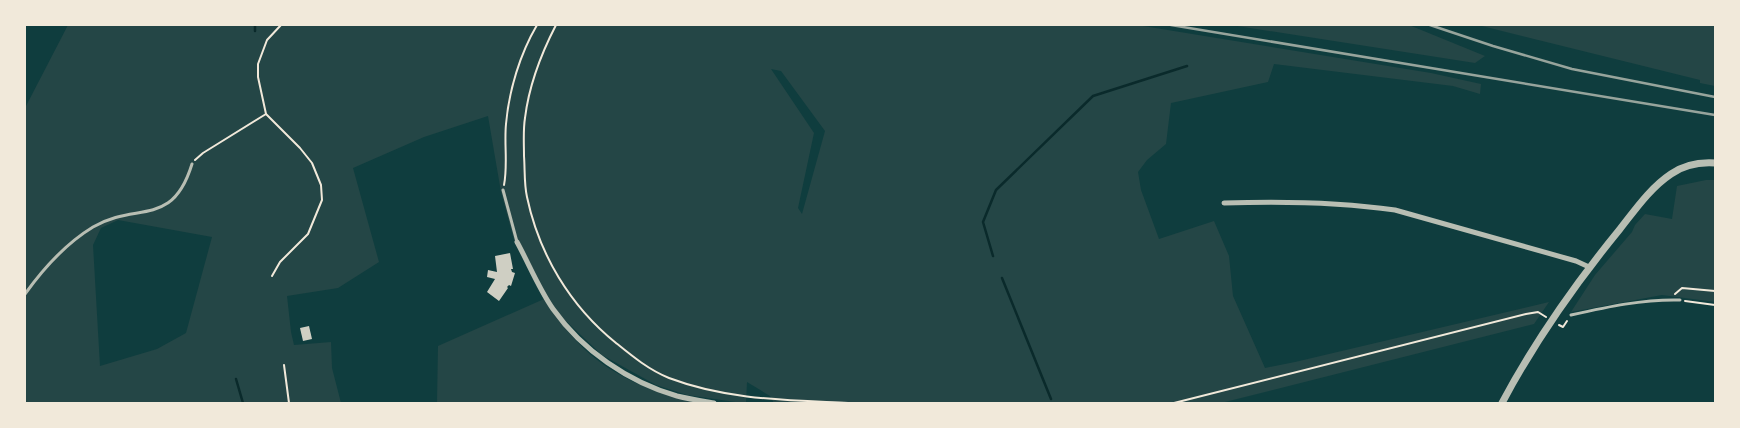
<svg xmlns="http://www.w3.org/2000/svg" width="1740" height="428" font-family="'Public Sans',sans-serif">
	<rect width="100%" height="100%" fill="#0f3d3e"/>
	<g fill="#244646" fill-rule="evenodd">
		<path d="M 68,25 L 1137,25 L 1431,73 L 1481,84 L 1480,94 L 1453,86 L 1274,64 L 1268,82 L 1171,103 L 1166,144 L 1147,160 L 1138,172 L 1141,190 L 1159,239 L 1214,221 L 1229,256 L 1233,296 L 1265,368 L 1295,362 L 1549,302 L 1534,324 L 1221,403 L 774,403 L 770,396 L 747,382 L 746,403 L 742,403 L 687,395 L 656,385 L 602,355 L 567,322 L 564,327 C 573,337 581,347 591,355 C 622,381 661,395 700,403 L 437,403 L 438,346 L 544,299 L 514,240 L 501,192 L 488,116 L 424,137 L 353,168 L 379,262 L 338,288 L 287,296 L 291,332 L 294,345 L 331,342 L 332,368 L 341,403 L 25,403 L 25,108 ZM 771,69 L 781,71 L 825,131 L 802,214 L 798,208 L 814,133 ZM 118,220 L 212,237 L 186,333 L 157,349 L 100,366 L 93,245 L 101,228 Z"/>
		<polygon points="1231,25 1409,25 1485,56 1475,63"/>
		<polygon points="1478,25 1715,25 1715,86 1700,83 1700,80"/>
		<polygon points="1706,180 1715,180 1715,302 1662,295 1571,312 1595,275 1632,232 1635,225 1645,214 1672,219 1677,186"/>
	</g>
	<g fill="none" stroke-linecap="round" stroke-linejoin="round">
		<g stroke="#0a2a2b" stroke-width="2.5">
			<polyline points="255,25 255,31"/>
			<polyline points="993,256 983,222 996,190 1093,96 1187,66"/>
			<polyline points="1002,278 1051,399"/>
			<polyline points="236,379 243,403"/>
		</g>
	</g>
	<g fill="#cfcfc3">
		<polygon points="510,253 513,269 511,269 512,272 515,273 511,286 509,285 507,287 508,288 499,301 487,292 495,279 487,277 488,270 497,272 495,256"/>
		<polygon points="309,326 312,339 303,341 300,328"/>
	</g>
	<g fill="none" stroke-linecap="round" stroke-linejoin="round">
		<g stroke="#f1e9da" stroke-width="2">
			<path d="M 556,25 C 541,54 529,85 525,118 C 523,130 524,143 524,156 C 525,169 524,184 527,197 C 539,254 570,306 616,343 C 632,356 649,370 669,378 C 727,400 787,400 848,403"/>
			<polyline points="195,160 203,153 266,114"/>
			<path d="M 504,185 C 508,165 504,144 506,124 C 509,90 520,54 537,25"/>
			<polyline points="272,276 280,262 308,234 322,200 321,185 312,163 300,148 266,114 258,77 258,64 267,40 281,25"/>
			<polyline points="1675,294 1682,288 1715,291"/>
			<polyline points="1685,301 1715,305"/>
			<polyline points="1559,325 1563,327 1567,321"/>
			<polyline points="284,365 289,403"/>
			<polyline points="1174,403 1526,314 1538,312 1546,317"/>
		</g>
		<g stroke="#b8beb3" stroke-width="3">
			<polyline points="503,190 517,242"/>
			<path d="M 25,294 C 43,269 65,244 93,227 C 137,201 172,229 192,164"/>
			<path d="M 1571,315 C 1607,307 1643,299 1680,300"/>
		</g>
		<g stroke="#b8beb3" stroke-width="5">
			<path d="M 1224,203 C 1281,201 1339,202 1395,210 L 1576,261 L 1589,267"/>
			<path d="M 517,242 C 529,264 539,289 553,309 C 582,350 628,382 677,396 C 689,399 702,401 714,403"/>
		</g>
		<path stroke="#b8beb3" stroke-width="7" d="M 1502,403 C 1535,341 1575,284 1620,229 C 1635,210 1650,188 1671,174 C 1684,165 1700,162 1715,163"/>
		<g stroke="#97a49c" stroke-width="2.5">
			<polyline points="1171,25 1715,115"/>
			<polyline points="1430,25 1493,46 1572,69 1715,97"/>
		</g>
	</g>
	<rect width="1740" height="428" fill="none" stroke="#f1e9da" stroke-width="52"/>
</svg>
